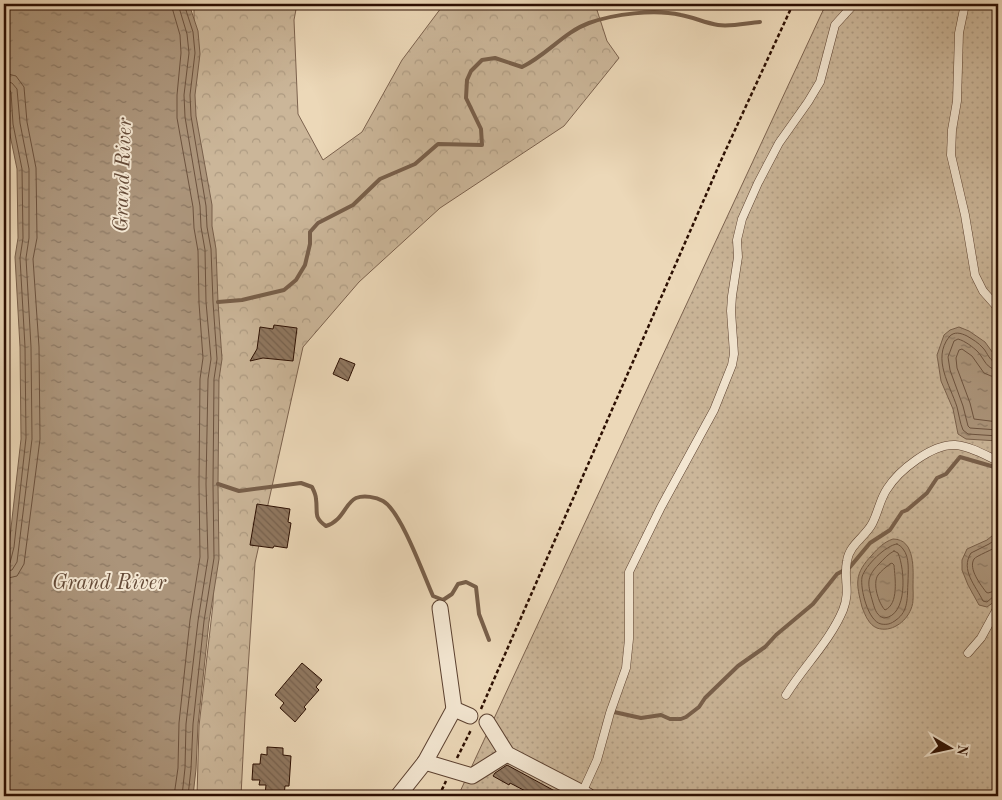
<svg xmlns="http://www.w3.org/2000/svg" width="1002" height="800" font-family="'Old Standard TT',serif">
	<defs>
		<pattern id="grass-dots" width="8" height="8" patternUnits="userSpaceOnUse" patternTransform="scale(1.25)"><rect width="8" height="8" fill="#cbb699"/><path d="M2 2h.1M6 6h.1" fill="none" stroke="#ae9b82" stroke-width="1.8" stroke-linecap="round"/></pattern>
		<pattern id="forest-crowns" width="20" height="18" patternUnits="userSpaceOnUse" patternTransform="scale(1.25)"><rect width="20" height="18" fill="#cbb699"/><path d="M2 6a3 3 0 1 1 6 0M12 15a3 3 0 1 1 6 0" fill="none" stroke="#ae9b82"/></pattern>
		<pattern id="water-ripples" width="26" height="14" patternUnits="userSpaceOnUse" patternTransform="scale(1.25)"><rect width="26" height="14" fill="#ab947a"/><path d="M2 4q2-2 4 0t4 0M15 11q2-2 4 0t4 0" fill="none" stroke="#8b7762"/></pattern>
		<pattern id="building-back-hatch" width="6" height="6" patternUnits="userSpaceOnUse" patternTransform="scale(1.25)"><rect width="6" height="6" fill="#907861"/><path d="M-1 5l2 2M0 0l6 6M5-1l2 2" fill="none" stroke="#76614e"/></pattern>
	</defs>
	<rect width="100%" height="100%" fill="#ecd8b8"/>
	<filter id="stains"><feTurbulence type="fractalNoise" baseFrequency=".004" numOctaves="4"/><feColorMatrix values="0 0 0 0 .2 0 0 0 0 .09 0 0 0 0 .02 0 0 0 .5 -.17"/></filter>
	<radialGradient id="worn" r=".72"><stop offset=".6" stop-color="#630" stop-opacity="0"/><stop offset="1" stop-color="#630" stop-opacity=".3"/></radialGradient>
	<polygon fill="url(#grass-dots)" stroke="#7c624e" points="826,4 998,4 998,796 458,796"/>
	<polygon fill="url(#forest-crowns)" stroke="#7c624e" points="194,4 297,4 294,20 298,114 323,160 362,132 402,60 444,4 595,4 607,41 619,58 564,126 440,208 359,282 303,347 255,563 245,716 241,796 197,796 199,726 213,604 216,299 194,131"/>
	<g fill="url(#water-ripples)" stroke="#785f4a">
		<polygon points="4,4 189,4 198,31 200,54 195,95 196,116 212,205 212,226 216,249 218,302 222,359 219,379 218,484 219,559 209,622 198,725 196,769 193,796 4,796 4,572 9,546 21,439 20,347 15,257 18,238 17,169 8,125 4,75"/>
		<polygon points="959,327 969,331 985,342 998,360 998,441 966,439 958,434 953,409 941,381 937,355 944,335 950,330"/>
		<polygon points="998,531 998,599 987,607 979,605 968,585 962,570 962,560 967,549 987,540"/>
		<path d="M 893,539 C 916,539 913,571 913,586 C 913,594 914,602 911,609 C 906,622 891,633 877,628 C 869,625 865,615 862,607 C 856,583 854,574 872,555 C 878,548 884,542 893,539 Z"/>
	</g>
	<g fill="none" stroke-linecap="round" stroke-linejoin="round">
		<g stroke="#6c523e" stroke-width="1">
			<polyline points="171,4 180,35 181,53 177,95 177,118 193,207 194,228 198,251 199,303 203,358 200,379 199,484 200,557 190,620 179,723 178,768 174,796"/>
			<polyline points="178,4 187,34 189,53 184,95 185,117 200,206 201,227 205,250 206,302 211,359 208,379 206,484 208,558 198,621 186,724 185,768 182,796"/>
			<polyline points="184,4 193,32 195,53 190,95 191,116 206,206 207,227 211,249 213,302 217,359 214,379 213,484 214,558 204,621 193,724 191,769 188,796"/>
			<polyline points="4,73 16,76 24,87 27,122 36,168 37,238 33,259 39,347 40,439 24,564 17,576 4,579"/>
			<polyline points="4,81 12,83 17,89 20,123 29,169 29,238 26,258 31,347 32,439 17,562 12,570 4,572"/>
			<polyline points="4,87 8,88 11,92 13,124 22,169 23,238 20,258 25,347 26,438 14,547 10,563 4,566"/>
			<path d="M 998,363 C 989,362 988,353 983,348 C 979,343 972,339 967,336 C 961,333 954,331 949,337 C 932,359 950,385 957,407 C 959,415 960,423 963,430 L 968,434 L 998,436"/>
			<path d="M 998,370 C 986,369 985,360 978,352 C 973,347 965,341 958,339 L 954,341 L 948,357 L 950,370 L 963,406 L 968,426 L 970,428 L 998,430"/>
			<polyline points="998,377 991,376 984,373 972,356 962,349 959,350 956,358 957,368 970,403 974,419 998,422"/>
			<path d="M 998,538 L 989,544 L 971,553 C 960,570 976,586 983,601 L 987,602 L 994,596 L 998,596"/>
			<path d="M 897,544 C 899,545 902,547 903,549 C 910,557 908,573 908,582 C 907,597 909,611 896,620 C 891,624 887,625 881,624 C 868,621 860,589 862,577 C 865,566 886,545 897,544 Z"/>
			<path d="M 998,546 C 994,549 976,556 974,559 C 968,569 981,585 986,592 L 988,593 L 998,590"/>
			<path d="M 894,551 L 898,553 C 905,569 908,616 884,618 C 877,616 875,610 873,603 C 868,585 865,578 879,564 C 884,559 888,554 894,551 Z"/>
			<path d="M 890,564 L 892,563 L 894,565 C 895,578 899,604 885,610 C 879,604 872,584 878,575 C 881,571 886,567 890,564 Z"/>
		</g>
		<g stroke="#785f4a" stroke-width="4">
			<path d="M 218,302 L 242,300 L 284,290 L 296,280 L 305,265 L 310,244 L 310,232 L 318,223 L 353,205 L 380,179 L 415,164 L 438,144 L 482,145 L 481,129 L 466,98 L 467,80 L 471,71 L 482,60 L 495,58 L 522,67 C 547,55 564,32 589,23 C 614,14 654,9 681,15 C 693,17 705,23 718,25 C 731,27 747,23 760,22"/>
			<path d="M 218,484 L 239,491 L 301,483 L 312,487 C 314,491 316,495 316,499 C 318,513 313,517 326,526 C 343,521 345,503 356,498 C 364,495 376,497 383,501 C 401,511 424,576 433,596 L 443,600 L 452,594 L 458,584 L 466,582 L 476,587 L 479,614 L 489,640"/>
			<polyline points="614,712 641,718 661,715 670,719 681,719 686,717 699,707 705,698 738,666 765,647 776,635 813,604 837,574 850,567 870,543 890,530 902,512 907,510 927,493 937,478 946,474 960,457 998,468"/>
		</g>
	</g>
	<g fill="url(#building-back-hatch)" stroke="#2c0f02">
		<polygon points="274,325 297,328 293,361 263,358 250,361 257,349 260,327 273,329"/>
		<polygon points="340,358 355,364 348,381 333,374"/>
		<polygon points="257,504 290,509 288,522 291,523 287,548 274,546 273,548 250,545"/>
		<polygon points="302,663 322,680 316,687 319,690 304,707 306,709 295,722 280,708 284,703 275,695"/>
		<polygon points="267,747 283,748 283,755 291,756 289,786 285,786 284,796 265,795 266,785 259,785 260,780 252,780 253,764 260,764 261,754 267,755"/>
		<polygon points="507,765 564,796 535,796 510,783 509,785 493,776 495,773"/>
	</g>
	<g fill="none" stroke-linecap="round" stroke-linejoin="round">
		<defs>
			<g id="lane">
				<polyline points="965,4 959,33 957,101 952,130 951,155 965,215 975,275 983,291 998,308"/>
				<polyline points="968,653 981,638 998,607"/>
				<path d="M 786,695 C 804,666 830,641 843,610 C 851,590 843,579 847,561 C 849,545 865,537 872,524 C 878,513 880,499 887,489 C 899,470 932,444 955,445 C 970,446 985,455 998,461"/>
				<polyline points="581,795 597,760 610,713 626,668 629,639 629,572 661,507 714,410 732,365 734,354 731,311 732,296 738,257 737,240 742,219 758,183 779,143 808,102 820,82 835,25 854,4"/>
			</g>
			<g id="street">
				<polyline points="440,608 454,709 470,716"/>
				<polyline points="487,722 507,754 588,796"/>
				<polyline points="425,762 472,776 507,754"/>
				<polyline points="398,796 425,762 454,709"/>
			</g>
		</defs>
		<use href="#lane" stroke="#5c4130" stroke-width="9"/>
		<use href="#street" stroke="#5c4130" stroke-width="17"/>
		<g stroke="#2c0f02" stroke-width="2.5" stroke-dasharray="4 2.5" stroke-linecap="butt">
			<polyline points="481,709 723,156 793,4"/>
			<polyline points="457,758 471,730"/>
			<polyline points="439,796 446,781"/>
		</g>
		<use href="#lane" stroke="#f3e6d1" stroke-width="8"/>
		<use href="#street" stroke="#f3e6d1" stroke-width="15"/>
	</g>
	<g text-anchor="middle" stroke-width="4" stroke-linejoin="round" paint-order="stroke">
		<g font-size="21" font-style="italic" fill="#654b38" stroke="#f3e6d1">
			<text transform="translate(122 175) rotate(-88)" y="7">Grand River</text>
			<text x="109" y="589">Grand River</text>
		</g>
	</g>
	<rect width="1002" height="800" fill="none" stroke="#ecd8b8" stroke-width="20"/>
	<rect x="5" y="5" width="992" height="790" fill="none" stroke="#2c0f02" stroke-width="2.5"/>
	<rect x="10" y="10" width="982" height="780" fill="none" stroke="#2c0f02"/>
	<g transform="translate(950 748) rotate(99)" stroke="#f3e6d1" stroke-width="4" paint-order="stroke">
	<path d="M0-4L9 19L0 12L-9 19Z" fill="#2c0f02"/>
	<text y="-8" font-size="14" font-weight="bold" text-anchor="middle" fill="#2c0f02">N</text>
	</g>
	<rect width="100%" height="100%" filter="url(#stains)"/>
	<rect width="100%" height="100%" fill="url(#worn)"/>
</svg>
